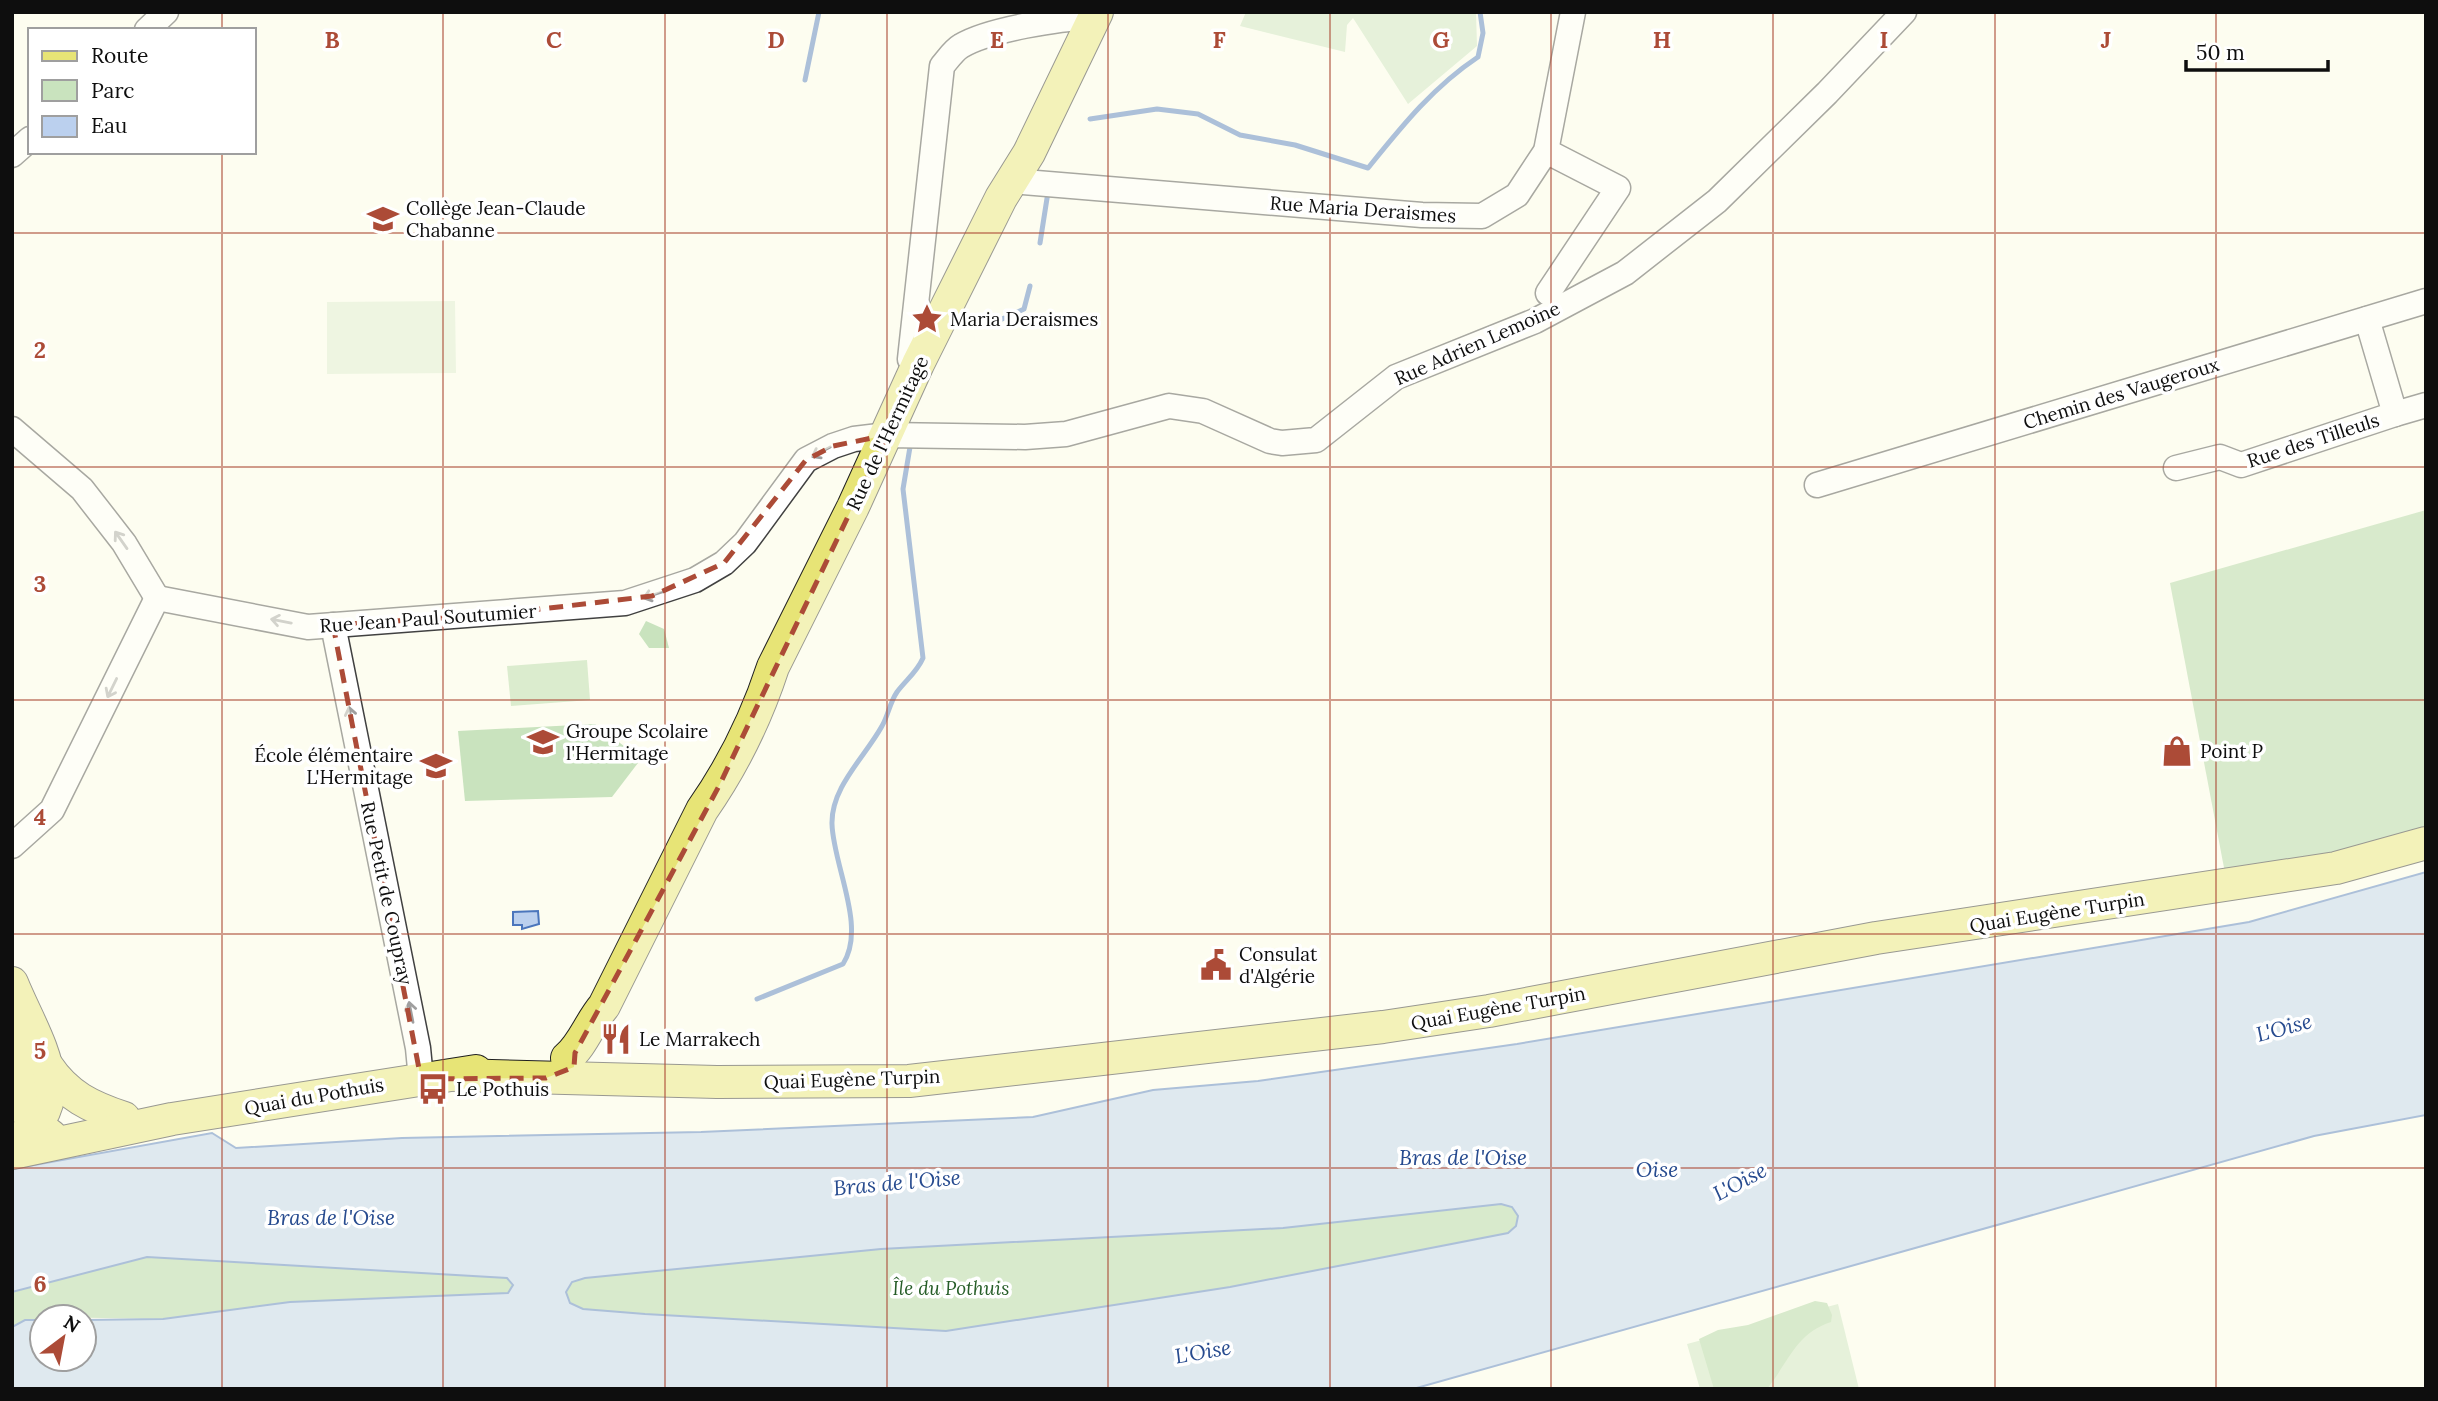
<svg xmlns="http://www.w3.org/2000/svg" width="2438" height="1401" font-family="Lora,serif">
	<rect width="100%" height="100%" fill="#fdfdf0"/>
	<g fill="#c9e3be">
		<polygon points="1246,12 1476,12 1477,46 1408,104 1353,18 1347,25 1345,52 1240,26"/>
		<polygon points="646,621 664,629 669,648 649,648 639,634"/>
		<polygon points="595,724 641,759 612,797 465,801 458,731"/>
		<polygon points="1838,1304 1859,1389 1700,1389 1687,1344"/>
	</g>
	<g fill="#abd29f">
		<polygon points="2426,510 2426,830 2358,848 2225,873 2170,583"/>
		<polygon points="1501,1204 1512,1207 1518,1216 1516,1226 1508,1233 1230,1287 946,1331 645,1314 583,1309 570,1303 566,1292 572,1282 585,1278 881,1249 1283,1228"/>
		<polygon points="147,1257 507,1278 513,1287 508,1293 290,1302 163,1319 42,1317 42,1320 25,1320 12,1327 12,1292"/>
		<path d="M 1815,1301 L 1827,1303 L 1832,1315 L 1831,1322 C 1796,1333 1788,1363 1767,1389 L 1714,1389 L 1699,1339 L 1718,1330 L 1748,1325 Z"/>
	</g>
	<g fill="#dbecce">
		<polygon points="455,301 456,373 327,374 327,302"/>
		<polygon points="587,660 590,700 511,706 507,666"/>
	</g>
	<g fill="#bbd0ee" stroke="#4b76bc" stroke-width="2" fill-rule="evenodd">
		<path d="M 2426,872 L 2426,1115 L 2314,1136 L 1413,1389 L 12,1389 L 12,1327 L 25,1320 L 42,1320 L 42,1359 L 84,1359 L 84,1320 L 163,1319 L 290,1302 L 508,1293 L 513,1285 L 507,1278 L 147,1257 L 12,1292 L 12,1169 L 212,1133 L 236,1148 L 402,1138 L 701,1132 L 1033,1117 L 1153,1090 L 1258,1081 L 1517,1044 L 2249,922 ZM 1501,1204 L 1512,1207 L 1518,1216 L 1516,1226 L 1508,1233 L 1230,1287 L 946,1331 L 645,1314 L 583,1309 L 570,1303 L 566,1292 L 572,1282 L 585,1278 L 881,1249 L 1283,1228 Z"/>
		<polygon points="538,911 539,924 522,929 522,925 513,925 513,912"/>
	</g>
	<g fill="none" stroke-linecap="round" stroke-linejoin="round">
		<g stroke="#4b76bc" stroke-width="5">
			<polyline points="805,80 819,12"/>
			<path d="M 1090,119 L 1157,109 L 1198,114 L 1240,135 L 1295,145 L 1368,168 C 1402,126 1433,87 1478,57 L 1483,33 L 1480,12"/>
			<polyline points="1040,243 1048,192"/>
			<polyline points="1000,320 1024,309 1030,286"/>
			<path d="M 757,999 L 843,964 C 867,927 833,865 832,824 C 831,787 865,757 882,726 C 888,716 890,702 897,692 C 906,680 917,672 923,658 L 903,489 L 910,447"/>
		</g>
		<defs>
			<g id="minor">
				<polyline points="147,30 166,12"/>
				<polyline points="1546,151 1618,188 1548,293"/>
				<polyline points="12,155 30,139"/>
				<polyline points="1011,181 1422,215 1482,216 1517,195 1546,151 1573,12"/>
				<path d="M 918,364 L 910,359 L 942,66 C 948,59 954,50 961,46 C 987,30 1063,17 1094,18"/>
				<polyline points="2395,414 2426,405"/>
				<polyline points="12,429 82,489 124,543 157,598"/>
				<polyline points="2176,468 2220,457 2241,465 2395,414 2367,319"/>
				<polyline points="1817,485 2426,301"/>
				<polyline points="333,625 418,1048 421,1079"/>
				<polyline points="12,846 52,810 157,598 308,627 625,603 695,580 724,563 745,543 806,460 833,446 854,439 887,435 1025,437 1066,434 1169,406 1203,411 1270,441 1282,443 1316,440 1396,377 1535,321 1625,273 1717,201 1827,93 1904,12"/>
			</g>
			<g id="major">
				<path d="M 12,983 C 34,1038 83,1103 12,1143"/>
				<path d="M 27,1021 C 23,1074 0,1098 51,1136"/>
				<path d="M 567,1058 C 583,1045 590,1022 604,1006 L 702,810 C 732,767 757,716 773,667 L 853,507 L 918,364 L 1001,198 L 1029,153 L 1097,12"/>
				<path d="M 47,1066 C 67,1096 91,1107 124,1118"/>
				<polyline points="456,1075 717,1082 909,1081 1383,1027 1489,1011 1876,938 2336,868 2426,843"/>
				<polyline points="12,1153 172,1119 476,1071"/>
			</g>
		</defs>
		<use href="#minor" stroke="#414141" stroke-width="27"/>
		<use href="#major" stroke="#1f1f1f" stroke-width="34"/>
		<use href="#minor" stroke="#fff" stroke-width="24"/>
		<use href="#major" stroke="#e7e476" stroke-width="32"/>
	</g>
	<defs><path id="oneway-shaft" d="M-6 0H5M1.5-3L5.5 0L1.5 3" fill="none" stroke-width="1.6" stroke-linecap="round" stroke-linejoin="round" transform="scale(1.75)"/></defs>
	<g stroke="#9f9f9f">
		<use href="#oneway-shaft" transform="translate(821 452) rotate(152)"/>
		<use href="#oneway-shaft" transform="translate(121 540) rotate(-125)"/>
		<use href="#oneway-shaft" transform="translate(653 595) rotate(162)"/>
		<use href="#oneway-shaft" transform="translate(281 621) rotate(-169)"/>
		<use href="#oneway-shaft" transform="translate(112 688) rotate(116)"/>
		<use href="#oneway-shaft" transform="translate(351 717) rotate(-102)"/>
		<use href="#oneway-shaft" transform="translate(411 1012) rotate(-101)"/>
	</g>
	<path d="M0 0H2438V1401H0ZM 887,435 L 719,786 L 575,1053 L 574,1067 L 546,1078 L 421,1079 L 333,625 L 490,615 L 652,596 L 724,563 L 806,460 L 833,446 Z" fill="#fdfdf0" fill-opacity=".55" fill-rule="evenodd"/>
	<path fill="none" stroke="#ac4b37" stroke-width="5" stroke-dasharray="14 9" stroke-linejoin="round" d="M 887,435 L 719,786 L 575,1053 L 574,1067 L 546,1078 L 421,1079 L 333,625 L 490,615 L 652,596 L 724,563 L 806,460 L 833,446 Z"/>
	<path fill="none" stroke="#ac4b37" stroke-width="2" stroke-opacity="0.55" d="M 222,12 L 222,30M 443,12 L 443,1389M 665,12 L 665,1389M 887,12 L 887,1389M 1108,12 L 1108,1389M 1330,12 L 1330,1389M 1551,12 L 1551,1389M 1773,12 L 1773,1389M 1995,12 L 1995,1389M 2216,12 L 2216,1389M 222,152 L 222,1389M 12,233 L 2426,233M 12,467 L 2426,467M 12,700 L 2426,700M 12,934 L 2426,934M 12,1168 L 2426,1168"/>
	<defs>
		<symbol id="school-bare" viewBox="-9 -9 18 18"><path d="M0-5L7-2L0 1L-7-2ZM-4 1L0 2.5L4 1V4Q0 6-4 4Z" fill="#ac4b37" stroke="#fff" stroke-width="2.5" paint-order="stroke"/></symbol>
		<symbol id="sight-bare" viewBox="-9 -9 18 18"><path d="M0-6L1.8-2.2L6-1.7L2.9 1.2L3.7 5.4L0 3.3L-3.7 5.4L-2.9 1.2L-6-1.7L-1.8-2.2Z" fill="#ac4b37" stroke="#fff" stroke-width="2.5" paint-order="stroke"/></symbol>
		<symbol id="shop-bare" viewBox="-9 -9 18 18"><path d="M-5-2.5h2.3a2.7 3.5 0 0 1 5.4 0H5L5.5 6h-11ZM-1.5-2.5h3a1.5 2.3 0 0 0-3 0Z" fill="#ac4b37" stroke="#fff" stroke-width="2.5" paint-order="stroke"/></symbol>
		<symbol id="civic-bare" viewBox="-9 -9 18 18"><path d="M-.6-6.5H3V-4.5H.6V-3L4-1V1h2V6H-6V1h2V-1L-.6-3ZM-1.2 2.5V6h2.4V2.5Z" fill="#ac4b37" stroke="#fff" stroke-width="2.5" paint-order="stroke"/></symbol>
		<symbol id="restaurant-bare" viewBox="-9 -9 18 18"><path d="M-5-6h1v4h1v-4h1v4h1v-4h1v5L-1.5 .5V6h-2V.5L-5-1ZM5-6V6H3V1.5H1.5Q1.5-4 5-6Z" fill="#ac4b37" stroke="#fff" stroke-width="2.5" paint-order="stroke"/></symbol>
		<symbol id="bus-bare" viewBox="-9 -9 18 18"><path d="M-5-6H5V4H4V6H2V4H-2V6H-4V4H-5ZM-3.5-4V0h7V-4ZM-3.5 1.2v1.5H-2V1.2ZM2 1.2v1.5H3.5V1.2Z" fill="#ac4b37" stroke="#fff" stroke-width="2.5" paint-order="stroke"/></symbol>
	</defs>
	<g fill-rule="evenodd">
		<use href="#school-bare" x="361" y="197" width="44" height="44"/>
		<use href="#sight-bare" x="905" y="297" width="44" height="44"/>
		<use href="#school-bare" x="521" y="720" width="44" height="44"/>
		<use href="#shop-bare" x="2155" y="729" width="44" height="44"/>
		<use href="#school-bare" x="414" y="744" width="44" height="44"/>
		<use href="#civic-bare" x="1194" y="943" width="44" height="44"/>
		<use href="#restaurant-bare" x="594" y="1017" width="44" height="44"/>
		<use href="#bus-bare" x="411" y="1067" width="44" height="44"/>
	</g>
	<g text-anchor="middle" stroke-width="7" stroke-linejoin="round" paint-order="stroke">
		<g font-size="19" fill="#0e0e0e" stroke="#fff" text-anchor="start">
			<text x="406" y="215">Collège Jean-Claude<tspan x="406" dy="22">Chabanne</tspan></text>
			<text x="950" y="326">Maria Deraismes</text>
			<text x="566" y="738">Groupe Scolaire<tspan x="566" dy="22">l'Hermitage</tspan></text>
			<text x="2200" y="758">Point P</text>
			<text x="413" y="762" text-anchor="end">École élémentaire<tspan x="413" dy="22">L'Hermitage</tspan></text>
			<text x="1239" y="961">Consulat<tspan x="1239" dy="22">d'Algérie</tspan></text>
			<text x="639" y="1046">Le Marrakech</text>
			<text x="456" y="1096">Le Pothuis</text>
		</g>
		<g font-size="19" fill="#0e0e0e" stroke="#fff">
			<text transform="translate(1363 209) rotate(4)" y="7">Rue Maria Deraismes</text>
			<text transform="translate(1477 343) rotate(-24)" y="7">Rue Adrien Lemoine</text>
			<text transform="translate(2121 393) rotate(-17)" y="7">Chemin des Vaugeroux</text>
			<text transform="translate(887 433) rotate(-65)" y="7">Rue de l'Hermitage</text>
			<text transform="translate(2313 440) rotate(-18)" y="7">Rue des Tilleuls</text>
			<text transform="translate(428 618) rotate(-4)" y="7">Rue Jean Paul Soutumier</text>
			<text transform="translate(387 893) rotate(78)" y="7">Rue Petit de Coupray</text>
			<text transform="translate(2057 912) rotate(-9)" y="7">Quai Eugène Turpin</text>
			<text transform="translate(1498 1008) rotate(-10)" y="7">Quai Eugène Turpin</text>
			<text transform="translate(852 1079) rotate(-2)" y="7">Quai Eugène Turpin</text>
			<text transform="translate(314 1096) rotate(-10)" y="7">Quai du Pothuis</text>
		</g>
		<g font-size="19" font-style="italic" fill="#265d27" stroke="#fff">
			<text x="951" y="1295">Île du Pothuis</text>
		</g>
		<g font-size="21" font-style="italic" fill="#274b8f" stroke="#fff">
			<text transform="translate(2284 1028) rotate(-15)" y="7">L'Oise</text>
			<text x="1463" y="1165">Bras de l'Oise</text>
			<text x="1657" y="1177">Oise</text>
			<text transform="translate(1740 1182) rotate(-28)" y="7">L'Oise</text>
			<text transform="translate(897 1183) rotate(-5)" y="7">Bras de l'Oise</text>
			<text x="331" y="1225">Bras de l'Oise</text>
			<text transform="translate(1203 1352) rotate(-10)" y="7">L'Oise</text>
		</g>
	</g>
	<g font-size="23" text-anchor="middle" font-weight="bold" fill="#ac4b37" stroke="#fff" stroke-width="7" stroke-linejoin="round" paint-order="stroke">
		<text x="332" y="48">B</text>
		<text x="554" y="48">C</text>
		<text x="776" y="48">D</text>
		<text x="997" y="48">E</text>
		<text x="1219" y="48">F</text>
		<text x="1441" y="48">G</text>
		<text x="1662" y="48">H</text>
		<text x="1884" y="48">I</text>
		<text x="2106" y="48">J</text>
		<text x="40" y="358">2</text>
		<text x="40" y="592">3</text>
		<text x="40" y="825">4</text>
		<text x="40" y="1059">5</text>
		<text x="40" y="1292">6</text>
	</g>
	<rect width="2438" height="1401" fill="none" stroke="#0e0e0e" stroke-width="28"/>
	<rect x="28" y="28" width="228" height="126" fill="#ffffff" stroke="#9f9f9f" stroke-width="2"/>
	<rect x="42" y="51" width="35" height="10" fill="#e7e476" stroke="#9f9f9f" stroke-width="2"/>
	<text x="91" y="63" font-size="21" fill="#0e0e0e">Route</text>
	<rect x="42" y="80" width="35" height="21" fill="#c9e3be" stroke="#9f9f9f" stroke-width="2"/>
	<text x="91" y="98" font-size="21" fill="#0e0e0e">Parc</text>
	<rect x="42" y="116" width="35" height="21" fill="#bbd0ee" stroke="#9f9f9f" stroke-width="2"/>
	<text x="91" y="133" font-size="21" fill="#0e0e0e">Eau</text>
	<g transform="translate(63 1338) rotate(32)"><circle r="33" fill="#ffffff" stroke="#9f9f9f" stroke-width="2"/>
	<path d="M0-5L12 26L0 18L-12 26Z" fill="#ac4b37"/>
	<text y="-10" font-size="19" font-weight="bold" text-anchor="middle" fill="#0e0e0e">N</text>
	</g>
	<path d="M2186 60v10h142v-10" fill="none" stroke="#0e0e0e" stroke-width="3.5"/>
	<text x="2196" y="60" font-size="21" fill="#0e0e0e" stroke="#ffffff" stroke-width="5" paint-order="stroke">50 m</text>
</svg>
